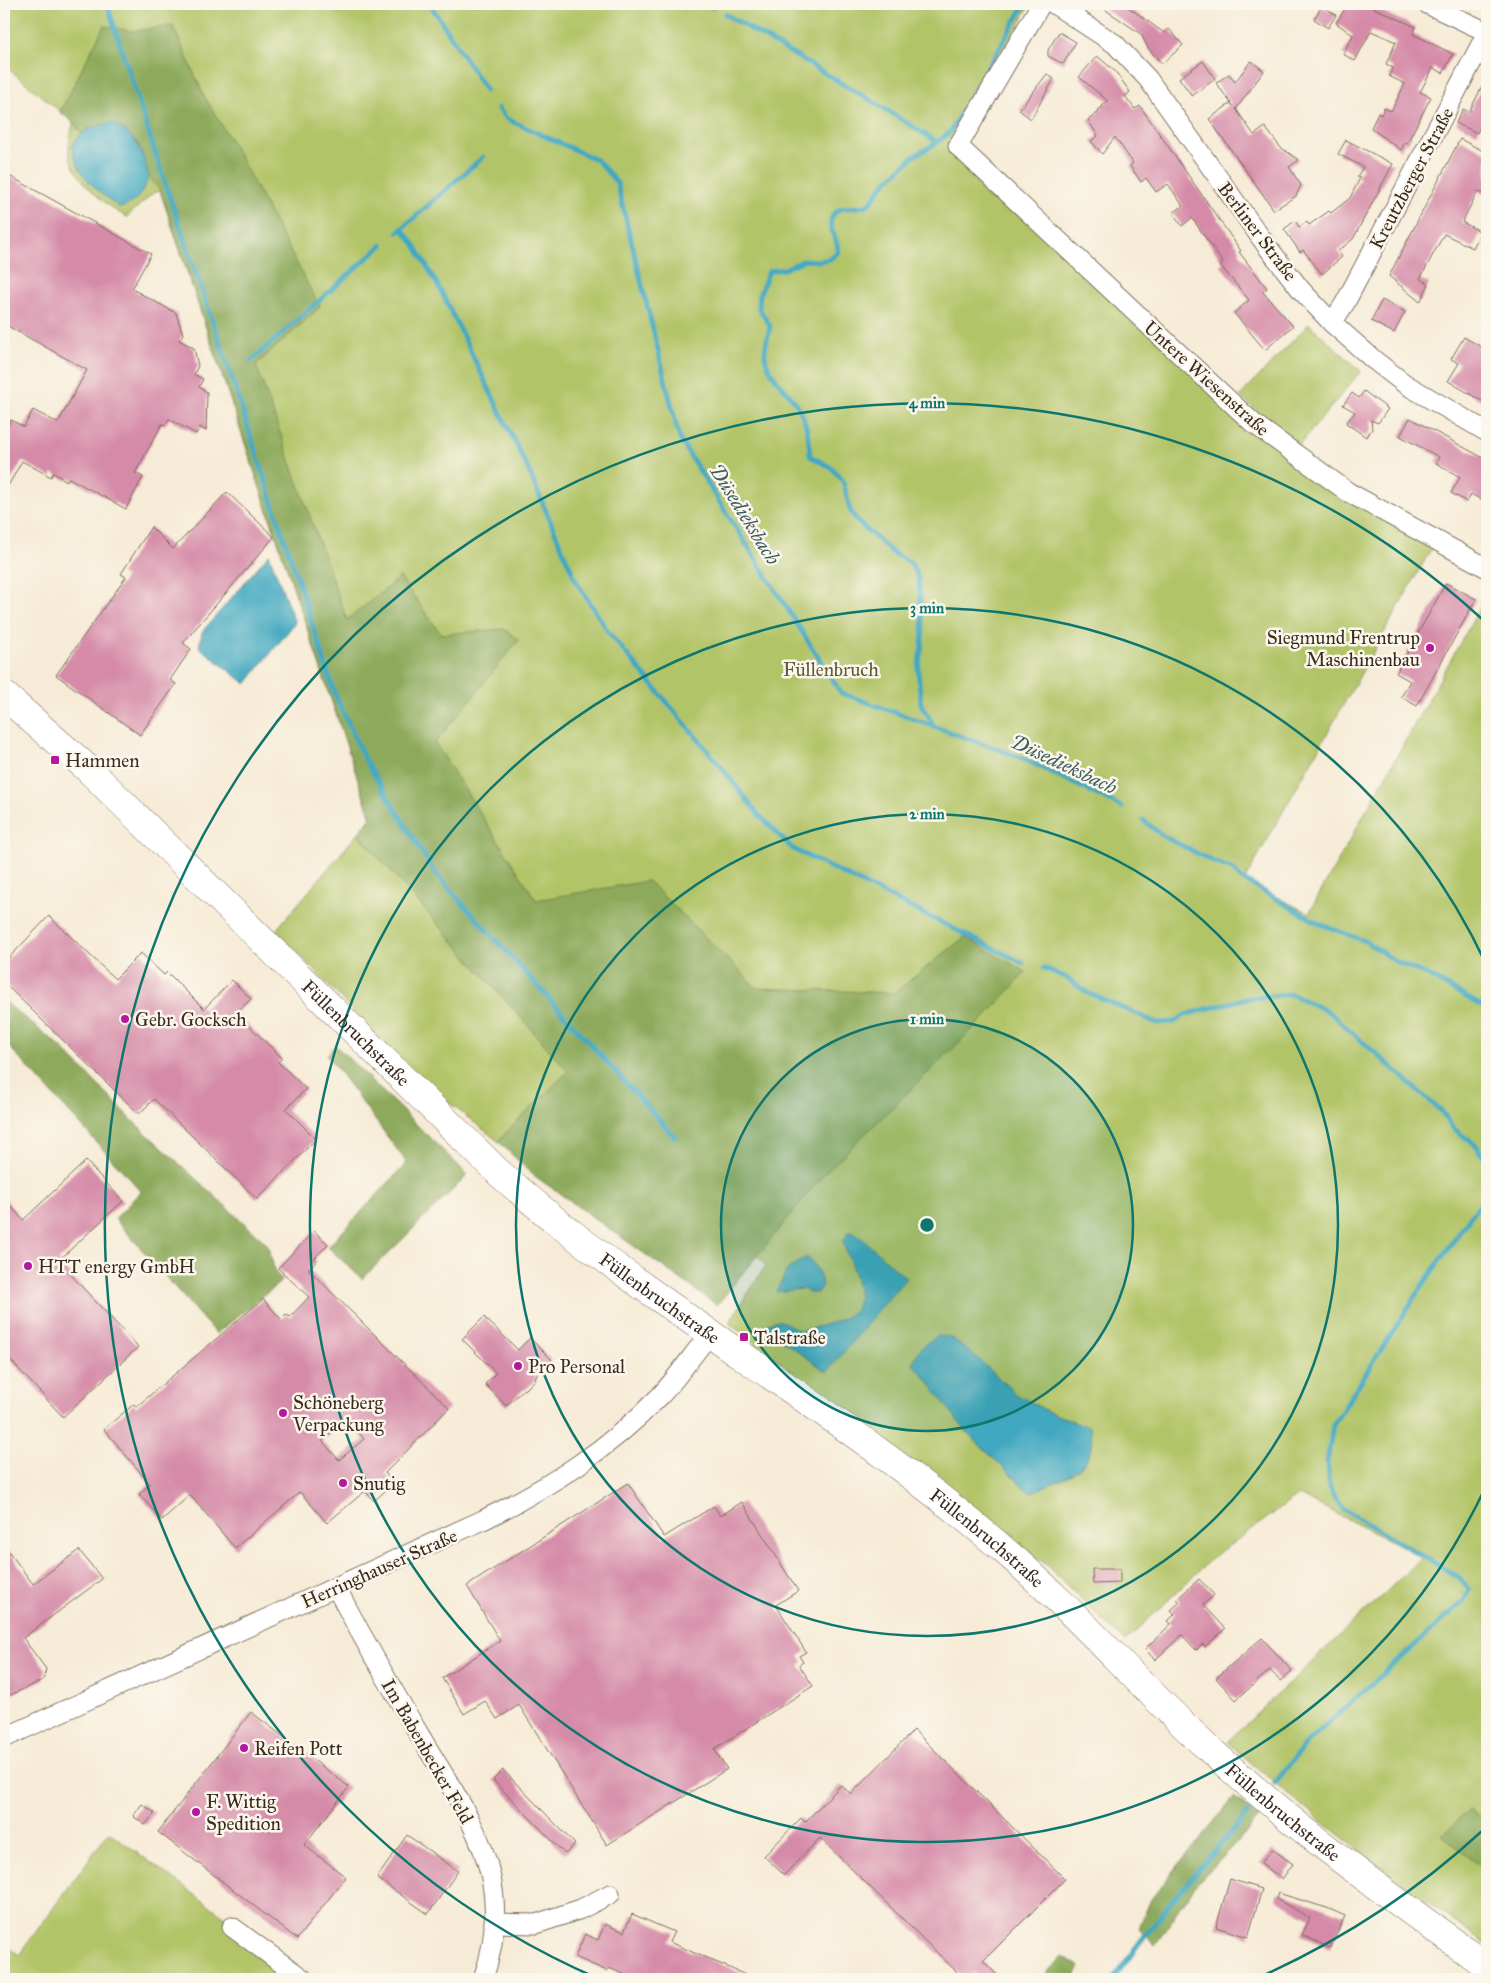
<svg xmlns="http://www.w3.org/2000/svg" width="1491" height="1983" font-family="'IM FELL Great Primer',serif">
	<rect width="100%" height="100%" fill="#fbf7ec"/>
	<filter id="ink" filterUnits="userSpaceOnUse"><feTurbulence type="fractalNoise" baseFrequency=".02" numOctaves="2"/><feDisplacementMap in="SourceGraphic" scale="10" xChannelSelector="R" yChannelSelector="G"/><feConvolveMatrix kernelMatrix="1 2 1 2 8 2 1 2 1" color-interpolation-filters="sRGB"/></filter>
	<filter id="wash" filterUnits="userSpaceOnUse"><feTurbulence type="fractalNoise" baseFrequency=".0096" numOctaves="4" result="noise"/><feDisplacementMap in="SourceGraphic" scale="20" xChannelSelector="R" yChannelSelector="G"/><feGaussianBlur stdDeviation="1.12" result="paint"/><feColorMatrix in="noise" values="0 0 0 0 0 0 0 0 0 0 0 0 0 0 0 0 0 1.4 0 .05"/><feComposite in="paint" operator="in"/></filter>
	<g filter="url(#wash)">
		<rect width="100%" height="100%" fill="#f6ebd6"/>
		<g fill="#b2c468" stroke="#767743">
			<path d="M 4,4 L 1030,4 L 953,145 L 1250,428 L 1434,544 L 1244,881 L 1309,913 L 1487,595 L 1487,1946 C 1398,1881 1310,1815 1227,1742 L 1423,1557 L 1299,1495 L 1212,1558 L 1125,1642 L 1045,1564 L 729,1323 L 766,1265 L 568,1071 L 498,1141 L 415,1076 L 276,930 L 371,818 L 160,191 L 153,193 L 127,217 C 107,208 72,177 69,153 C 68,144 72,131 73,122 L 4,65 Z"/>
			<polygon points="1309,324 1361,371 1297,448 1240,396"/>
			<polygon points="109,1832 224,1916 240,1938 292,1979 4,1979 4,1943 19,1955"/>
		</g>
		<g fill="#8daa5c" stroke="#646a3d">
			<polygon points="104,26 132,31 173,26 204,96 234,146 320,307 256,365 347,620 400,577 441,634 504,629 519,640 435,743 536,900 648,881 757,988 894,993 965,937 1026,972 987,1015 824,1174 717,1305 532,1174 498,1141 568,1071 358,834 371,818 160,190 149,177 138,143 112,123 90,128 81,133 73,122 60,112"/>
			<polygon points="4,1001 62,1048 135,1123 268,1245 275,1272 283,1280 216,1334 115,1219 141,1191 4,1041"/>
			<polygon points="335,1045 468,1175 362,1279 328,1247 407,1163 327,1055"/>
			<polygon points="1234,1797 1260,1818 1198,1882 1155,1945 1139,1928 1151,1899"/>
			<polygon points="1469,1810 1487,1822 1487,1871 1442,1835"/>
			<polygon points="1062,1956 1080,1967 1074,1979 1041,1979"/>
		</g>
		<g fill="#40a8c0" stroke="#3e696f">
			<path d="M 112,123 C 137,135 143,152 149,177 C 143,193 135,204 120,208 C 97,191 77,176 72,147 C 80,129 95,126 112,123 Z"/>
			<polygon points="269,554 295,623 246,684 199,647 202,632"/>
			<path d="M 848,1232 L 856,1233 L 906,1278 L 827,1372 L 763,1327 C 778,1314 786,1324 801,1331 C 815,1327 842,1322 853,1312 C 868,1298 848,1259 843,1242 Z"/>
			<path d="M 806,1257 C 815,1263 821,1274 822,1285 L 817,1293 L 809,1293 L 803,1289 L 776,1292 L 787,1270 Z"/>
			<path d="M 938,1336 L 950,1337 L 971,1352 L 1016,1394 L 1049,1412 L 1090,1427 C 1100,1471 1062,1478 1030,1493 C 1009,1472 986,1453 966,1431 C 947,1409 933,1384 913,1364 C 917,1349 925,1343 938,1336 Z"/>
		</g>
		<g fill="none" stroke-linecap="round" stroke-linejoin="round">
			<g stroke="#40a8c0" stroke-width="5">
				<polyline points="107,4 165,183 230,372 335,694 365,760 435,873 675,1137"/>
				<polyline points="430,4 486,91"/>
				<polyline points="708,4 712,7"/>
				<polyline points="725,14 880,106 937,142"/>
				<polyline points="498,108 507,119 597,160 617,183 680,440 841,693 1022,758 1122,807"/>
				<polyline points="402,229 415,245 442,293 528,469 576,581 609,633 723,769 758,814 793,849 1023,963"/>
				<polyline points="398,232 483,157"/>
				<polyline points="251,361 382,245"/>
				<path d="M 934,726 L 921,704 L 918,669 L 922,645 L 923,626 L 918,577 L 910,562 L 894,554 L 858,522 L 850,510 L 843,481 L 832,468 L 810,456 C 809,438 807,423 799,408 C 789,391 768,376 765,356 C 764,345 769,336 770,326 L 759,308 L 760,293 L 769,271 L 784,269 L 805,260 L 819,261 L 830,259 L 838,252 C 839,239 828,230 831,220 C 836,202 854,211 867,205 C 874,201 878,190 884,184 C 893,175 903,167 912,158 C 917,153 925,150 932,146 C 938,142 944,137 950,132 L 1025,4"/>
				<polyline points="1143,820 1163,836 1210,860 1234,870 1240,878 1320,924 1365,941 1395,961 1429,976 1487,1009"/>
				<polyline points="1044,968 1065,977 1088,993 1157,1023 1174,1022 1185,1015 1243,999 1291,994 1329,1012 1442,1112 1453,1128 1478,1147 1480,1153 1487,1158"/>
				<polyline points="1275,1783 1306,1743 1463,1602 1469,1590 1460,1578 1343,1509 1331,1492 1327,1463 1333,1425 1420,1289 1470,1217 1487,1196"/>
				<polyline points="1113,1979 1169,1904 1248,1813"/>
			</g>
		</g>
		<g id="blocks">
			<g fill="#d58ba8" fill-rule="evenodd">
				<polygon points="1097,4 1124,4 1164,33 1169,29 1183,45 1162,64 1148,48 1141,34"/>
				<polygon points="1348,4 1377,4 1374,8 1416,27 1413,34 1453,54 1443,73 1433,68 1420,92 1431,97 1407,143 1405,142 1401,150 1371,128 1378,113 1381,115 1384,108 1391,111 1405,84 1389,76 1393,68 1386,64 1396,42 1371,31 1355,61 1343,54 1353,35 1336,23"/>
				<polygon points="1322,6 1336,15 1328,28 1314,19"/>
				<polygon points="1059,32 1076,42 1063,64 1048,56 1048,50"/>
				<polygon points="1097,56 1115,71 1130,92 1125,96 1135,109 1140,106 1241,251 1239,252 1267,288 1263,292 1293,326 1265,350 1234,313 1249,300 1220,265 1223,263 1192,218 1182,226 1173,213 1183,206 1168,184 1156,192 1146,178 1141,182 1130,166 1133,163 1115,137 1102,154 1091,141 1098,136 1088,120 1099,112 1098,110 1103,107 1102,106 1108,101 1079,77"/>
				<polygon points="1203,61 1215,79 1192,96 1179,78"/>
				<polygon points="1251,61 1264,71 1236,109 1254,135 1265,127 1280,147 1299,160 1289,167 1301,185 1296,196 1274,210 1209,119 1231,103 1233,106 1216,83 1229,74 1235,82"/>
				<polygon points="1047,74 1054,79 1031,119 1019,110"/>
				<polygon points="1487,77 1487,112 1477,133 1456,123 1463,109 1469,112"/>
				<polygon points="1460,139 1487,153 1487,196 1478,191 1462,222 1481,232 1473,248 1444,234 1420,279 1429,284 1420,302 1389,276"/>
				<polygon points="1346,140 1393,164 1353,239 1338,251 1342,257 1322,274 1303,250 1300,252 1284,229 1295,221 1299,227 1307,222 1309,225 1329,211 1331,213 1350,198 1360,178 1357,177 1363,167 1338,154"/>
				<polygon points="4,173 151,254 132,289 176,313 183,334 179,340 194,348 198,366 194,374 203,379 199,387 207,392 206,431 200,427 196,434 169,419 165,425 162,424 135,473 143,477 126,509 69,478 67,481 53,473 51,477 22,461 4,493 4,434 11,420 24,427 33,410 58,423 87,370 4,324"/>
				<polygon points="1382,300 1405,312 1394,333 1371,321"/>
				<polygon points="1464,337 1487,350 1487,404 1448,381 1459,363 1451,359"/>
				<polygon points="1364,391 1388,409 1378,423 1371,420 1372,429 1366,437 1346,423 1355,412 1343,405 1352,393 1359,398"/>
				<polygon points="1410,418 1487,460 1487,503 1471,494 1467,502 1451,493 1460,477 1436,463 1439,457 1400,436"/>
				<polygon points="227,492 274,537 183,643 191,649 170,680 176,684 140,735 56,675 126,577 121,574 151,527 173,549"/>
				<polygon points="1446,583 1476,599 1417,706 1401,697 1410,681 1396,673"/>
				<polygon points="49,916 115,979 141,953 164,975 167,972 204,1009 232,980 251,999 236,1013 282,1058 278,1062 306,1089 286,1109 316,1139 257,1199 154,1099 139,1114 4,983 4,963"/>
				<polygon points="86,1161 123,1201 58,1261 138,1347 63,1417 4,1353 4,1198 23,1220"/>
				<path d="M 314,1231 L 328,1244 L 314,1259 L 317,1261 L 308,1269 L 449,1408 L 385,1473 L 394,1483 L 374,1501 L 365,1491 L 327,1523 L 300,1492 L 235,1548 L 190,1495 L 162,1520 L 139,1494 L 150,1484 L 104,1429 L 134,1404 L 136,1407 L 263,1299 L 281,1319 L 286,1314 L 290,1317 L 309,1297 L 278,1268 ZM 347,1419 L 364,1439 L 339,1460 L 322,1441 Z"/>
				<polygon points="484,1317 518,1350 530,1338 552,1360 535,1377 536,1379 525,1390 524,1389 506,1406 485,1384 496,1373 462,1339"/>
				<polygon points="628,1483 664,1537 714,1506 720,1516 742,1502 798,1591 776,1605 806,1652 799,1656 803,1662 799,1665 813,1686 714,1749 727,1769 607,1845 519,1705 497,1719 485,1701 464,1714 442,1678 500,1641 467,1586"/>
				<polygon points="4,1545 33,1584 79,1550 102,1579 23,1638 46,1669 43,1680 4,1698"/>
				<polygon points="1092,1569 1120,1569 1120,1583 1093,1584"/>
				<polygon points="1199,1579 1214,1595 1203,1605 1225,1629 1205,1647 1203,1644 1196,1650 1182,1635 1155,1660 1145,1649 1171,1624 1168,1621 1175,1614 1171,1610 1180,1602 1177,1599"/>
				<polygon points="1262,1638 1292,1671 1280,1681 1270,1670 1236,1700 1216,1678"/>
				<polygon points="251,1712 349,1787 304,1845 346,1877 297,1939 158,1832"/>
				<polygon points="914,1730 1065,1879 983,1961 1001,1979 981,1979 973,1972 964,1979 820,1838 784,1875 764,1856 801,1818 805,1822 841,1785 851,1794"/>
				<polygon points="503,1770 575,1844 565,1854 493,1780"/>
				<polygon points="142,1804 155,1813 145,1825 133,1816"/>
				<polygon points="407,1835 458,1871 428,1914 377,1878"/>
				<polygon points="1272,1849 1293,1864 1282,1879 1261,1863"/>
				<polygon points="1230,1879 1262,1889 1248,1937 1216,1927"/>
				<polygon points="1278,1893 1327,1908 1345,1916 1330,1948 1302,1935 1310,1918 1276,1899"/>
				<polygon points="632,1914 674,1932 669,1942 755,1979 635,1979 609,1968 607,1971 575,1957 585,1934 598,1940 605,1924 624,1932"/>
			</g>
		</g>
	</g>
	<g filter="url(#ink)">
		<use href="#blocks" fill-opacity="0" stroke="#7c6e5e" stroke-width="1"/>
		<g fill="none" stroke-linecap="round" stroke-linejoin="round">
			<defs>
				<g id="street">
					<polyline points="1041,4 958,146 1253,423 1348,492 1487,568"/>
					<polyline points="1054,4 1115,44 1148,79 1266,245 1301,290 1332,323 1374,360 1405,384 1487,432"/>
					<polyline points="1427,4 1487,32"/>
					<polyline points="1332,323 1345,303 1487,33"/>
					<path d="M 336,1587 C 363,1639 392,1689 422,1739 C 448,1783 481,1828 491,1878 C 498,1912 494,1947 483,1979"/>
					<path d="M 4,1738 L 483,1520 C 549,1487 608,1450 660,1396 C 678,1377 693,1354 710,1334"/>
					<polyline points="494,1923 536,1924 581,1909 610,1894"/>
					<polyline points="232,1927 303,1979"/>
				</g>
				<g id="secondary">
					<path id="s1" d="M 4,695 L 87,768 L 499,1173 C 520,1191 541,1209 562,1226 C 707,1339 866,1431 1005,1551 C 1076,1612 1137,1683 1206,1746 C 1293,1827 1390,1897 1487,1966"/>
				</g>
			</defs>
			<use href="#street" stroke="#7c6e5e" stroke-width="21"/>
			<use href="#secondary" stroke="#7c6e5e" stroke-width="29"/>
			<use href="#street" stroke="#fff" stroke-width="19"/>
			<use href="#secondary" stroke="#fff" stroke-width="28"/>
		</g>
	</g>
	<circle cx="927" cy="1225" r="206" fill="#0f766e" fill-opacity=".12"/>
	<g fill="none" stroke="#0f766e" stroke-width="2.5">
		<circle cx="927" cy="1225" r="206"/>
		<circle cx="927" cy="1225" r="411"/>
		<path d="M1486 1486A617 617 0 1 1 1486 964"/>
		<path d="M1482 1831A822 822 0 0 1 1255 1979M599 1979A822 822 0 1 1 1482 619"/>
	</g>
	<g fill="#b5179e" stroke="#fbf7ec" stroke-width="2">
		<circle cx="1430" cy="648" r="5"/>
		<rect x="50" y="755" width="10" height="10" rx="2.5"/>
		<circle cx="125" cy="1019" r="5"/>
		<circle cx="28" cy="1266" r="5"/>
		<rect x="739" y="1332" width="10" height="10" rx="2.5"/>
		<circle cx="518" cy="1366" r="5"/>
		<circle cx="283" cy="1413" r="5"/>
		<circle cx="343" cy="1483" r="5"/>
		<circle cx="244" cy="1748" r="5"/>
		<circle cx="196" cy="1812" r="5"/>
	</g>
	<g text-anchor="middle" stroke-width="5" stroke-linejoin="round" paint-order="stroke">
		<g font-size="19" fill="#3b2a1e" stroke="#fbf7ec">
			<text transform="translate(1411 178) rotate(-62)" y="7">Kreutzberger Straße</text>
			<text transform="translate(1258 231) rotate(53)" y="7">Berliner Straße</text>
			<text transform="translate(1207 378) rotate(42)" y="7">Untere Wiesenstraße</text>
			<text dy="7" stroke="none"><textPath href="#s1" startOffset="488">Füllenbruchstraße</textPath></text>
			<text dy="7" stroke="none"><textPath href="#s1" startOffset="892">Füllenbruchstraße</textPath></text>
			<text dy="7" stroke="none"><textPath href="#s1" startOffset="1298">Füllenbruchstraße</textPath></text>
			<text transform="translate(379 1568) rotate(-24)" y="7">Herringhauser Straße</text>
			<text transform="translate(428 1751) rotate(60)" y="7">Im Babenbecker Feld</text>
			<text dy="7" stroke="none"><textPath href="#s1" startOffset="1702">Füllenbruchstraße</textPath></text>
		</g>
		<g font-size="19" fill="#3b2a1e" stroke="#fbf7ec" text-anchor="start">
			<text x="1420" y="644" text-anchor="end">Siegmund Frentrup<tspan x="1420" dy="22">Maschinenbau</tspan></text>
			<text x="65" y="767">Hammen</text>
			<text x="135" y="1026">Gebr. Gocksch</text>
			<text x="38" y="1273">HTT energy GmbH</text>
			<text x="754" y="1344">Talstraße</text>
			<text x="528" y="1373">Pro Personal</text>
			<text x="293" y="1409">Schöneberg<tspan x="293" dy="22">Verpackung</tspan></text>
			<text x="353" y="1490">Snutig</text>
			<text x="254" y="1755">Reifen Pott</text>
			<text x="206" y="1808">F. Wittig<tspan x="206" dy="22">Spedition</tspan></text>
		</g>
		<g font-size="19" fill="#5f5834" stroke="#fbf7ec">
			<text x="831" y="676">Füllenbruch</text>
		</g>
		<g font-size="20" font-style="italic" fill="#3d5c5f" stroke="#fbf7ec">
			<text transform="translate(745 514) rotate(58)" y="7">Düsedieksbach</text>
			<text transform="translate(1064 764) rotate(25)" y="7">Düsedieksbach</text>
		</g>
	</g>
	<circle cx="927" cy="1225" r="8" fill="#0f766e" stroke="#fbf7ec" stroke-width="2.5"/>
	<g font-size="15" text-anchor="middle" font-weight="bold" fill="#0f766e" stroke="#fbf7ec" stroke-width="5" stroke-linejoin="round" paint-order="stroke">
		<text x="927" y="408">4 min</text>
		<text x="927" y="613">3 min</text>
		<text x="927" y="819">2 min</text>
		<text x="927" y="1024">1 min</text>
	</g>
	<rect width="1491" height="1983" fill="none" stroke="#fbf7ec" stroke-width="20"/>
</svg>
